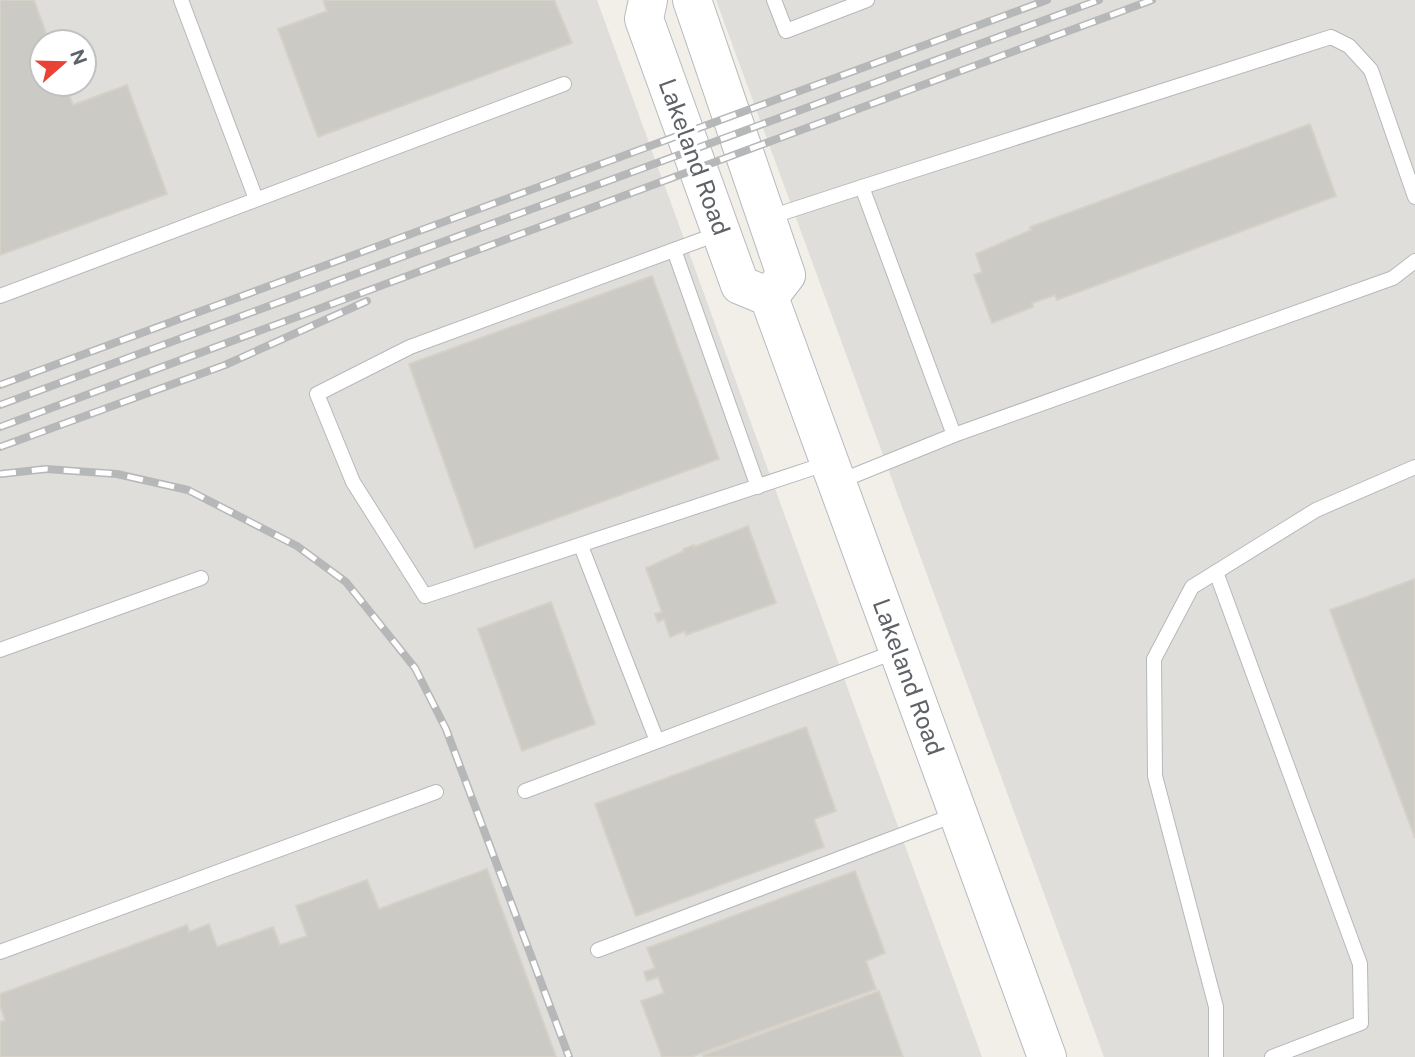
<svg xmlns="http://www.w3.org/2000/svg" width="1415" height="1057" font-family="'Public Sans',sans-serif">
	<rect width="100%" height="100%" fill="#f1efe8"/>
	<g fill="#e0deda" fill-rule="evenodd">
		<path d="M 0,0 L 597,0 L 982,1057 L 0,1057 ZM 42,42 L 84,42 L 84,84 L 42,84 Z"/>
		<polygon points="716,0 1415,0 1415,1057 1104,1057"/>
	</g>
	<g fill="#cccac5" stroke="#d6d1c6" stroke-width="2">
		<polygon points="0,0 34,0 49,42 42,42 42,84 65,84 73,105 127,85 167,194 0,255"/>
		<polygon points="323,0 554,0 572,43 318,137 278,29 327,11"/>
		<polygon points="1310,124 1336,196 1057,300 1055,295 1032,303 1033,307 992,323 974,275 982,272 976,254 1031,230 1030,227"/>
		<polygon points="652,276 719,459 475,548 409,364"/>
		<polygon points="748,526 776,603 686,635 685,631 670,637 664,619 658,622 655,614 662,612 646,568 684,551 683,549 694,545 694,547"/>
		<polygon points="1415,579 1415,838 1330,610"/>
		<polygon points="551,602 595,724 522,751 478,629"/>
		<polygon points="806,727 836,811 814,819 824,847 636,916 595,804"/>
		<polygon points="487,869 556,1057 0,1057 0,1022 5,1020 0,1005 0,994 187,925 189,932 209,924 217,947 273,927 280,945 307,936 296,906 367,880 379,909"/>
		<polygon points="855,871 885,953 866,961 876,989 691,1057 662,1057 641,1001 664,993 658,977 647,981 644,972 655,968 647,948"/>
		<polygon points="879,991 903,1057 704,1057 703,1055"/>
	</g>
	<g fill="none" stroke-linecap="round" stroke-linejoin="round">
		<defs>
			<g id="lane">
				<polyline points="181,0 256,199"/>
				<polyline points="774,0 786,31 867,0"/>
				<polyline points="862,187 1331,37 1349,46 1371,70 1415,197"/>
				<polyline points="770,217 862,187 954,435 838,482"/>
				<polyline points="720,233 410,347 317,394 353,482 425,596 828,463"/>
				<polyline points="674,250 758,487"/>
				<polyline points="0,296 564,84"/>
				<polyline points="954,435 1393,278 1415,261"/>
				<polyline points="581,546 657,741"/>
				<polyline points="1216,572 1360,964 1361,1023 1272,1057"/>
				<polyline points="0,650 201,578"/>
				<polyline points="525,791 897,651"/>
				<polyline points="598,950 957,814"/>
				<polyline points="0,952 436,792"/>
				<polyline points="1216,1057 1216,1007 1155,776 1154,659 1192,587 1316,510 1415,467"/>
			</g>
			<g id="secondary">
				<polyline points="648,0 644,19 740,285 769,297 1047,1057"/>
				<polyline points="692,0 786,275 769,297"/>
			</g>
		</defs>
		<use href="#lane" stroke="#b5b8bc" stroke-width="16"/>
		<use href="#secondary" stroke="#b6babf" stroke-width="40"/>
		<use href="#lane" stroke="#fff" stroke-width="14"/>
		<use href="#secondary" stroke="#fff" stroke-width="38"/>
		<defs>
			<g id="rail">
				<polyline points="0,385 1047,0"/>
				<polyline points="0,405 1099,0"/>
				<polyline points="0,427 1152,0"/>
				<polyline points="0,447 225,365 367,301"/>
				<polyline points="0,474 46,469 117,474 188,490 297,546 346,582 415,668 446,729 569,1057"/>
			</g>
		</defs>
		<use href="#rail" stroke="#b6b7b8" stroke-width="8"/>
		<use href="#rail" stroke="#fff" stroke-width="5" stroke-dasharray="16" stroke-linecap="butt"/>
	</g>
	<g text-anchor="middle" stroke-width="7" stroke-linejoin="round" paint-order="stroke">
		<g font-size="24" fill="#5f6368" stroke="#fff">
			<text transform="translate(694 157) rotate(70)" y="8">Lakeland Road</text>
			<text transform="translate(908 677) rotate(70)" y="8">Lakeland Road</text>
		</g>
	</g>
	<g transform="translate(63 63) rotate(70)"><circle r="33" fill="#ffffff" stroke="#bfc1c3" stroke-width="2"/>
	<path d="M0-5L12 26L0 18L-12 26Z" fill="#ea4335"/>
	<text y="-10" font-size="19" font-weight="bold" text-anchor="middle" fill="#5f6368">N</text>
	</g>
</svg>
